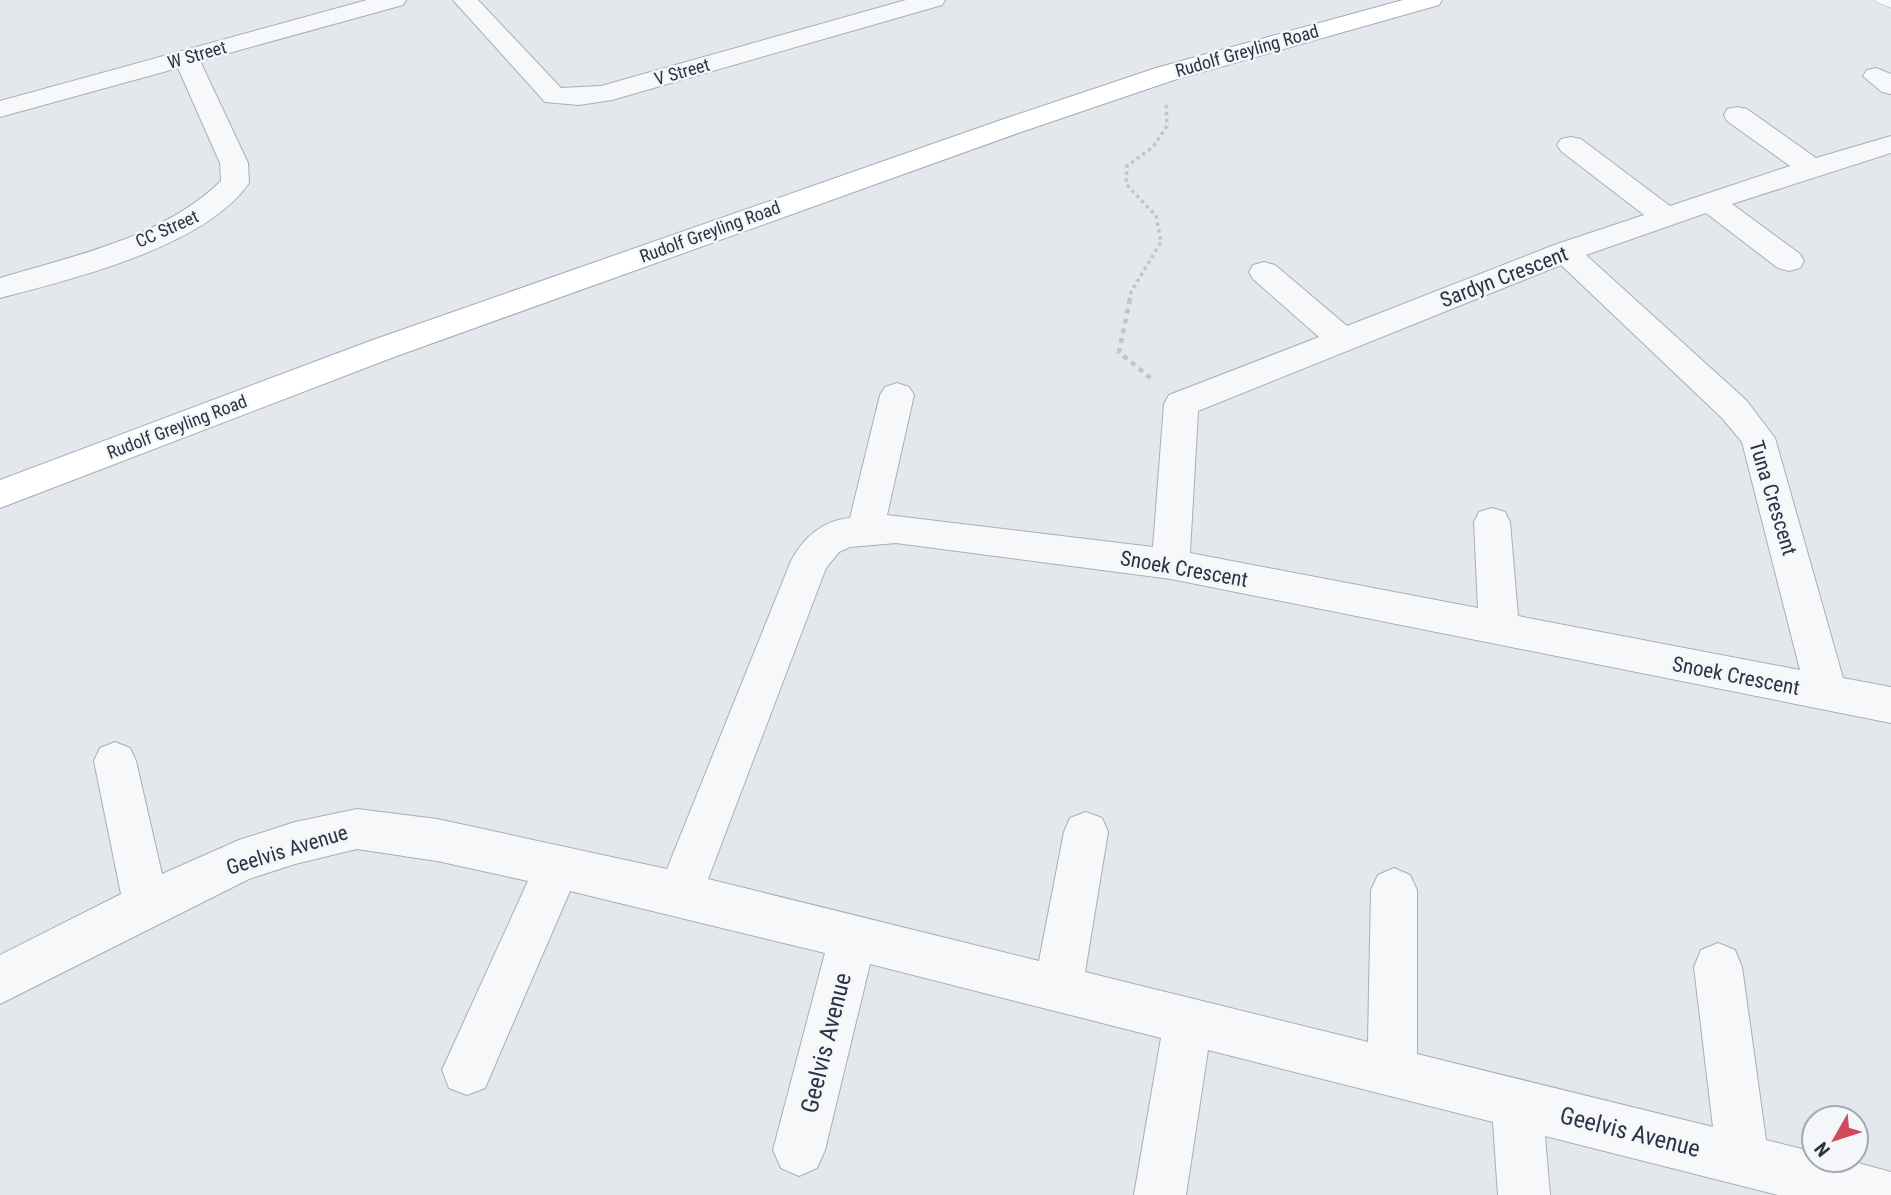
<svg xmlns="http://www.w3.org/2000/svg" width="1891" height="1195" font-family="'Roboto Condensed',sans-serif">
	<rect width="100%" height="100%" fill="#e4e7ec"/>
	<g fill="none" stroke-linecap="round" stroke-linejoin="round">
		<defs>
			<polygon id="service" points="1891,0 1891,8 1874,1 1875,0"/>
			<g id="minor">
				<path d="M 367,0 L 406,0 L 403,5 L 200,61 L 248,163 L 249,183 C 205,247 72,279 0,298 L 0,278 C 76,255 162,238 221,181 L 220,163 L 178,68 L 0,117 L 0,101 Z"/>
				<polygon points="453,0 478,0 561,88 601,86 906,0 945,0 942,5 612,100 579,105 545,102"/>
				<polygon points="1876,68 1891,74 1891,94 1882,92 1863,76 1867,70"/>
				<path d="M 1737,107 L 1747,109 L 1816,158 L 1891,136 L 1891,153 L 1732,204 L 1800,254 L 1804,261 L 1800,268 L 1789,271 L 1778,268 L 1706,213 L 1586,255 L 1746,400 L 1775,438 L 1843,678 L 1891,687 L 1891,723 L 1171,579 L 896,543 L 850,547 L 839,552 L 826,568 L 708,879 L 1039,961 L 1064,832 L 1070,818 L 1086,812 L 1102,818 L 1108,832 L 1085,972 L 1368,1042 L 1371,890 L 1378,875 L 1394,868 L 1410,875 L 1417,890 L 1417,1054 L 1713,1127 L 1694,967 L 1701,950 L 1718,943 L 1735,950 L 1742,967 L 1766,1140 L 1814,1152 L 1814,1160 L 1847,1160 L 1891,1172 L 1891,1195 L 1778,1195 L 1545,1136 L 1550,1195 L 1498,1195 L 1493,1122 L 1208,1050 L 1186,1195 L 1134,1195 L 1161,1038 L 870,964 L 825,1150 L 817,1168 L 799,1176 L 781,1168 L 773,1150 L 825,953 L 570,891 L 485,1088 L 467,1095 L 449,1088 L 442,1070 L 528,881 L 437,861 L 357,849 L 295,864 L 249,879 L 0,1004 L 0,955 L 121,894 L 94,761 L 100,748 L 115,742 L 130,748 L 136,761 L 162,874 L 239,840 L 295,822 L 357,809 L 437,819 L 667,869 L 791,561 C 803,538 823,520 850,518 L 880,395 L 885,387 L 897,383 L 909,387 L 914,395 L 887,515 L 1153,547 L 1164,404 L 1169,395 L 1319,337 L 1253,279 L 1249,272 L 1253,265 L 1264,262 L 1275,265 L 1347,326 L 1554,245 L 1644,215 L 1561,151 L 1557,145 L 1561,139 L 1571,137 L 1581,139 L 1670,206 L 1790,166 L 1727,121 L 1724,115 L 1727,109 ZM 1561,265 L 1722,418 L 1742,442 L 1800,670 L 1518,616 L 1510,522 L 1505,512 L 1492,508 L 1479,512 L 1474,522 L 1478,608 L 1190,553 L 1198,411 Z"/>
			</g>
			<polygon id="primary" points="1403,0 1442,0 1439,5 1174,80 1021,132 394,357 0,508 0,480 370,341 1001,120 1156,68"/>
		</defs>
		<use href="#service" stroke="#a9aeb7" stroke-width="1"/>
		<use href="#minor" stroke="#a9aeb7" stroke-width="2"/>
		<use href="#primary" stroke="#a3abb8" stroke-width="2"/>
		<polyline stroke="#c2c5cb" stroke-width="3.5" stroke-dasharray="3.5 3.5" stroke-linecap="butt" points="1129,301 1131,292 1161,242 1156,216 1126,184 1127,166 1153,147 1167,126 1166,103"/>
		<polyline stroke="#c2c5cb" stroke-width="4.5" stroke-dasharray="5 5" stroke-linecap="butt" points="1130,299 1119,352 1154,381"/>
		<use href="#service" fill="#f7f8fa" fill-rule="evenodd"/>
		<use href="#minor" fill="#f7f8fa" fill-rule="evenodd"/>
		<use href="#primary" fill="#fff" fill-rule="evenodd"/>
	</g>
	<g text-anchor="middle" stroke-width="5" stroke-linejoin="round" paint-order="stroke">
		<g font-size="18" fill="#2b3445" stroke="#f4f6f9">
			<text transform="translate(1247 51) rotate(-16)" y="6">Rudolf Greyling Road</text>
			<text transform="translate(197 55) rotate(-16)" y="6">W Street</text>
			<text transform="translate(682 72) rotate(-16)" y="6">V Street</text>
			<text transform="translate(167 229) rotate(-24)" y="6">CC Street</text>
			<text transform="translate(710 232) rotate(-20)" y="6">Rudolf Greyling Road</text>
			<text transform="translate(177 427) rotate(-21)" y="6">Rudolf Greyling Road</text>
		</g>
		<g font-size="21" fill="#2b3445" stroke="#f4f6f9">
			<text transform="translate(1504 277) rotate(-21)" y="7">Sardyn Crescent</text>
			<text transform="translate(1773 498) rotate(73)" y="7">Tuna Crescent</text>
			<text transform="translate(1184 569) rotate(10)" y="7">Snoek Crescent</text>
			<text transform="translate(1736 676) rotate(11)" y="7">Snoek Crescent</text>
			<text transform="translate(287 850) rotate(-17)" y="7">Geelvis Avenue</text>
		</g>
		<g font-size="24" fill="#2b3445" stroke="#f4f6f9">
			<text transform="translate(826 1043) rotate(-76)" y="8">Geelvis Avenue</text>
			<text transform="translate(1630 1132) rotate(14)" y="8">Geelvis Avenue</text>
		</g>
	</g>
	<g transform="translate(1835 1139) rotate(231)"><circle r="33" fill="#f4f6f9" stroke="#a4a8b1" stroke-width="2"/>
	<path d="M0-5L12 26L0 18L-12 26Z" fill="#d1495b"/>
	<text y="-10" font-size="19" font-weight="bold" text-anchor="middle" fill="#2b3445">N</text>
	</g>
</svg>
